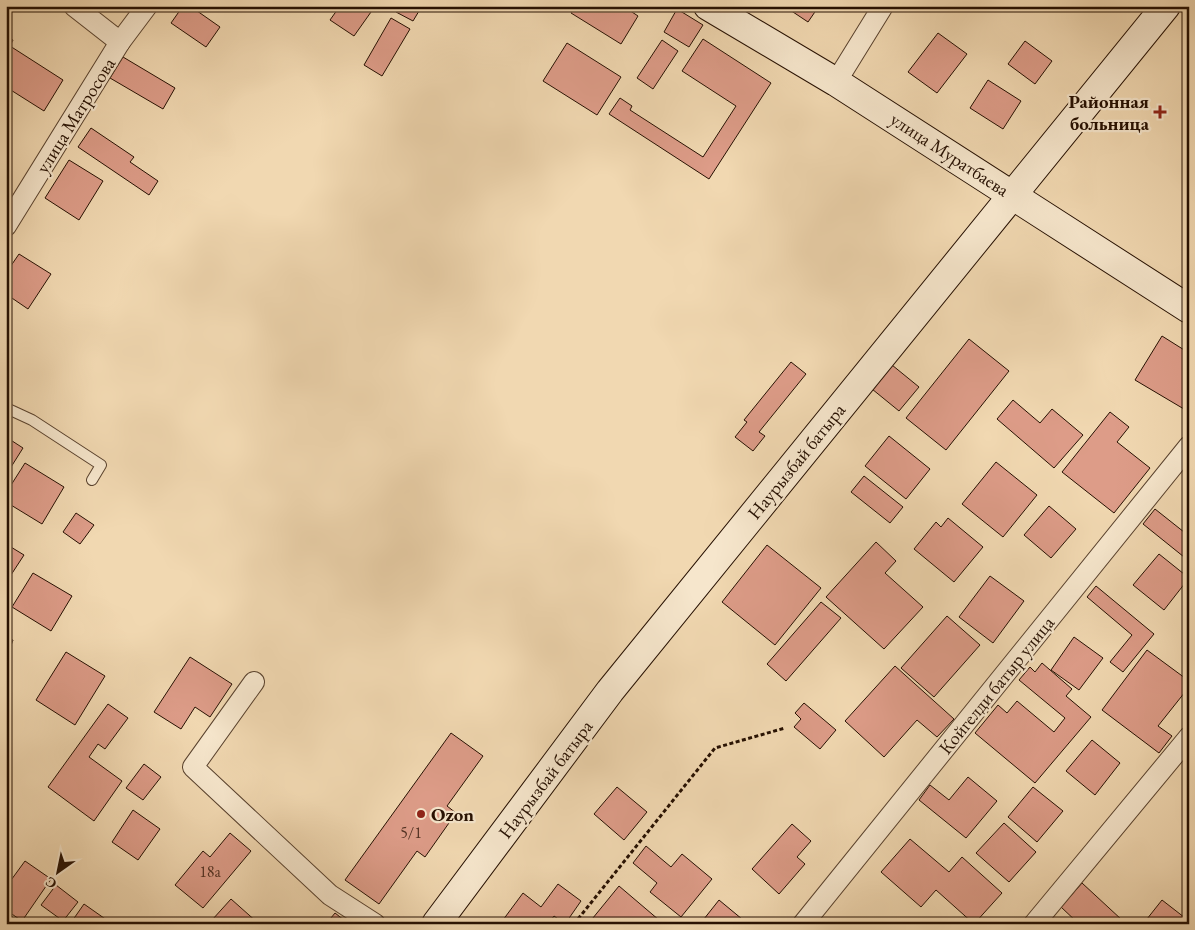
<svg xmlns="http://www.w3.org/2000/svg" width="1195" height="930" font-family="'EB Garamond',serif">
	<rect width="100%" height="100%" fill="#f1d8b1"/>
	<filter id="stains"><feTurbulence type="fractalNoise" baseFrequency=".004" numOctaves="4"/><feColorMatrix values="0 0 0 0 .2 0 0 0 0 .09 0 0 0 0 .02 0 0 0 .5 -.17"/></filter>
	<radialGradient id="worn" r=".72"><stop offset=".6" stop-color="#630" stop-opacity="0"/><stop offset="1" stop-color="#630" stop-opacity=".3"/></radialGradient>
	<g fill="#dd9c88" stroke="#261002">
		<polygon points="183,6 190,6 220,27 206,47 171,23"/>
		<polygon points="340,6 363,6 371,12 354,36 330,20"/>
		<polygon points="399,6 422,6 413,21 396,12"/>
		<polygon points="575,6 623,6 638,16 621,44 571,13"/>
		<polygon points="784,6 819,6 808,22"/>
		<polygon points="677,9 703,25 689,47 664,32"/>
		<polygon points="391,18 410,29 382,76 364,65"/>
		<polygon points="938,33 967,54 937,93 908,72"/>
		<polygon points="6,36 13,40 10,46 63,80 44,111 6,87 10,76 6,73"/>
		<polygon points="703,39 771,83 709,179 609,114 620,98 632,106 630,110 703,157 736,106 682,71"/>
		<polygon points="662,40 678,51 653,89 637,78"/>
		<polygon points="1025,41 1052,61 1035,84 1008,64"/>
		<polygon points="567,43 621,77 597,115 543,81"/>
		<polygon points="123,57 175,88 163,109 110,78"/>
		<polygon points="988,80 1021,101 1003,129 970,108"/>
		<polygon points="91,128 134,157 130,162 158,181 149,195 78,147"/>
		<polygon points="69,160 103,181 79,220 45,198"/>
		<polygon points="19,254 51,274 28,309 6,294 6,273"/>
		<polygon points="1162,336 1189,353 1189,412 1135,380"/>
		<polygon points="969,339 1009,371 946,450 906,418"/>
		<polygon points="791,362 806,374 759,432 765,436 753,451 735,437 747,422 744,420"/>
		<polygon points="892,365 919,387 899,411 872,389"/>
		<polygon points="1013,400 1040,423 1052,409 1083,435 1054,468 997,419"/>
		<polygon points="1110,412 1129,427 1117,442 1150,468 1114,513 1062,472"/>
		<polygon points="889,436 930,469 906,499 865,466"/>
		<polygon points="6,437 23,448 6,475"/>
		<polygon points="996,462 1037,495 1003,537 962,504"/>
		<polygon points="25,463 64,487 42,524 6,502 6,493"/>
		<polygon points="864,476 903,507 890,523 851,492"/>
		<polygon points="1049,506 1076,529 1051,558 1024,535"/>
		<polygon points="1155,509 1189,536 1189,561 1143,524"/>
		<polygon points="76,513 94,525 80,544 63,532"/>
		<polygon points="948,518 983,547 954,582 914,549 936,522 941,527"/>
		<polygon points="876,542 896,561 885,573 923,607 884,649 826,597"/>
		<polygon points="6,544 24,555 9,578 6,576"/>
		<polygon points="767,545 821,588 775,645 722,602"/>
		<polygon points="1159,554 1189,578 1164,610 1133,585"/>
		<polygon points="33,573 72,596 51,631 12,607"/>
		<polygon points="990,576 1024,601 993,643 959,617"/>
		<polygon points="1096,586 1154,634 1123,672 1110,662 1132,635 1087,597"/>
		<polygon points="821,602 841,618 786,681 767,664"/>
		<polygon points="947,616 980,645 934,697 901,668"/>
		<polygon points="1074,637 1103,658 1079,690 1051,670"/>
		<polygon points="6,638 13,640 6,660"/>
		<polygon points="1147,650 1189,681 1189,687 1158,726 1172,736 1159,753 1102,710"/>
		<polygon points="66,652 105,676 75,725 36,700"/>
		<polygon points="190,657 232,684 210,717 195,707 181,729 154,712"/>
		<polygon points="1042,663 1072,689 1066,696 1091,717 1035,783 975,733 998,705 1007,713 1017,701 1054,732 1065,718 1019,680 1030,667 1035,672"/>
		<polygon points="895,666 954,719 937,737 917,720 884,757 845,721"/>
		<polygon points="804,703 836,730 820,749 794,727 801,719 795,713"/>
		<polygon points="108,704 128,718 105,749 98,744 89,757 122,781 94,821 48,787"/>
		<polygon points="451,733 483,756 447,806 456,813 425,857 417,851 379,904 345,880"/>
		<polygon points="1092,740 1120,763 1095,795 1066,771"/>
		<polygon points="144,764 161,777 143,800 126,788"/>
		<polygon points="968,777 997,801 966,838 919,800 930,785 949,800"/>
		<polygon points="617,787 647,812 624,840 594,814"/>
		<polygon points="1033,787 1063,811 1037,842 1008,817"/>
		<polygon points="133,810 160,829 138,860 112,842"/>
		<polygon points="1004,823 1036,852 1009,882 976,853"/>
		<polygon points="792,824 811,841 797,857 805,864 779,894 752,869"/>
		<polygon points="230,833 251,851 203,908 175,885 203,851 210,857"/>
		<polygon points="910,839 949,872 962,857 1002,893 974,924 936,890 921,907 881,872"/>
		<polygon points="646,846 671,867 682,854 712,879 681,917 650,892 657,883 633,863"/>
		<polygon points="25,861 51,879 22,921 6,910 6,887"/>
		<polygon points="1082,883 1122,920 1119,924 1079,924 1061,907"/>
		<polygon points="558,884 581,901 565,924 554,916 548,924 500,924 523,893 541,907"/>
		<polygon points="56,885 78,902 63,921 41,905"/>
		<polygon points="619,886 659,920 656,924 588,924"/>
		<polygon points="231,899 258,923 257,924 216,924 212,920"/>
		<polygon points="719,900 748,924 700,924"/>
		<polygon points="1162,900 1189,921 1189,924 1143,924"/>
		<polygon points="84,904 111,923 110,924 70,924"/>
		<polygon points="335,913 349,924 326,924"/>
	</g>
	<g fill="none" stroke-linecap="round" stroke-linejoin="round">
		<defs>
			<polyline id="lane" points="6,408 32,420 101,465 92,480"/>
			<g id="street">
				<polyline points="74,6 120,42"/>
				<polyline points="836,82 883,6"/>
				<polyline points="6,226 120,42 147,6"/>
				<polyline points="254,682 193,767 330,895 375,924"/>
				<polyline points="803,924 1189,446"/>
				<polyline points="1034,924 1189,737"/>
			</g>
			<g id="secondary">
				<polyline points="708,6 836,82 1189,309"/>
				<polyline points="436,924 610,691 1166,6"/>
			</g>
		</defs>
		<use href="#lane" stroke="#59422e" stroke-width="12"/>
		<use href="#street" stroke="#59422e" stroke-width="22"/>
		<use href="#secondary" stroke="#261002" stroke-width="30"/>
		<polyline stroke="#261002" stroke-width="3" stroke-dasharray="4 2.5" stroke-linecap="butt" points="574,924 715,748 785,728"/>
		<use href="#lane" stroke="#f6e6cc" stroke-width="10"/>
		<use href="#street" stroke="#f6e6cc" stroke-width="20"/>
		<use href="#secondary" stroke="#f6e6cc" stroke-width="28"/>
	</g>
	<g fill="#8f2418" stroke="#f6e6cc" stroke-width="2">
		<path d="M1157.5 104.5h5v5h5v5h-5v5h-5v-5h-5v-5h5z"/>
		<circle cx="421" cy="814" r="5"/>
	</g>
	<g text-anchor="middle" stroke-width="4.5" stroke-linejoin="round" paint-order="stroke">
		<g font-size="16" fill="#543324">
			<text x="411" y="838">5/1</text>
			<text x="210" y="877">18а</text>
		</g>
		<g font-size="19" font-weight="bold" fill="#261002" stroke="#f6e6cc" text-anchor="end">
			<text x="1149" y="108">Районная<tspan x="1149" dy="22">больница</tspan></text>
			<text x="431" y="821" text-anchor="start">Ozon</text>
		</g>
		<g font-size="19" fill="#261002" stroke="#f6e6cc">
			<text transform="translate(75 115) rotate(-58)" y="7">улица Матросова</text>
			<text transform="translate(950 154) rotate(33)" y="7">улица Муратбаева</text>
			<text transform="translate(796 461) rotate(-51)" y="7">Наурызбай батыра</text>
			<text transform="translate(996 685) rotate(-51)" y="7">Койгелди батыр улица</text>
			<text transform="translate(545 779) rotate(-53)" y="7">Наурызбай батыра</text>
		</g>
	</g>
	<rect width="1195" height="930" fill="none" stroke="#f1d8b1" stroke-width="25"/>
	<rect x="8" y="8" width="1180" height="915" fill="none" stroke="#261002" stroke-width="2.5"/>
	<rect x="12" y="12" width="1170" height="905" fill="none" stroke="#261002"/>
	<g transform="translate(58 872) rotate(213)" stroke="#f6e6cc" stroke-width="4" paint-order="stroke">
	<path d="M0-4L9 19L0 12L-9 19Z" fill="#261002"/>
	<text y="-8" font-size="14" font-weight="bold" text-anchor="middle" fill="#261002">С</text>
	</g>
	<rect width="100%" height="100%" filter="url(#stains)"/>
	<rect width="100%" height="100%" fill="url(#worn)"/>
</svg>
